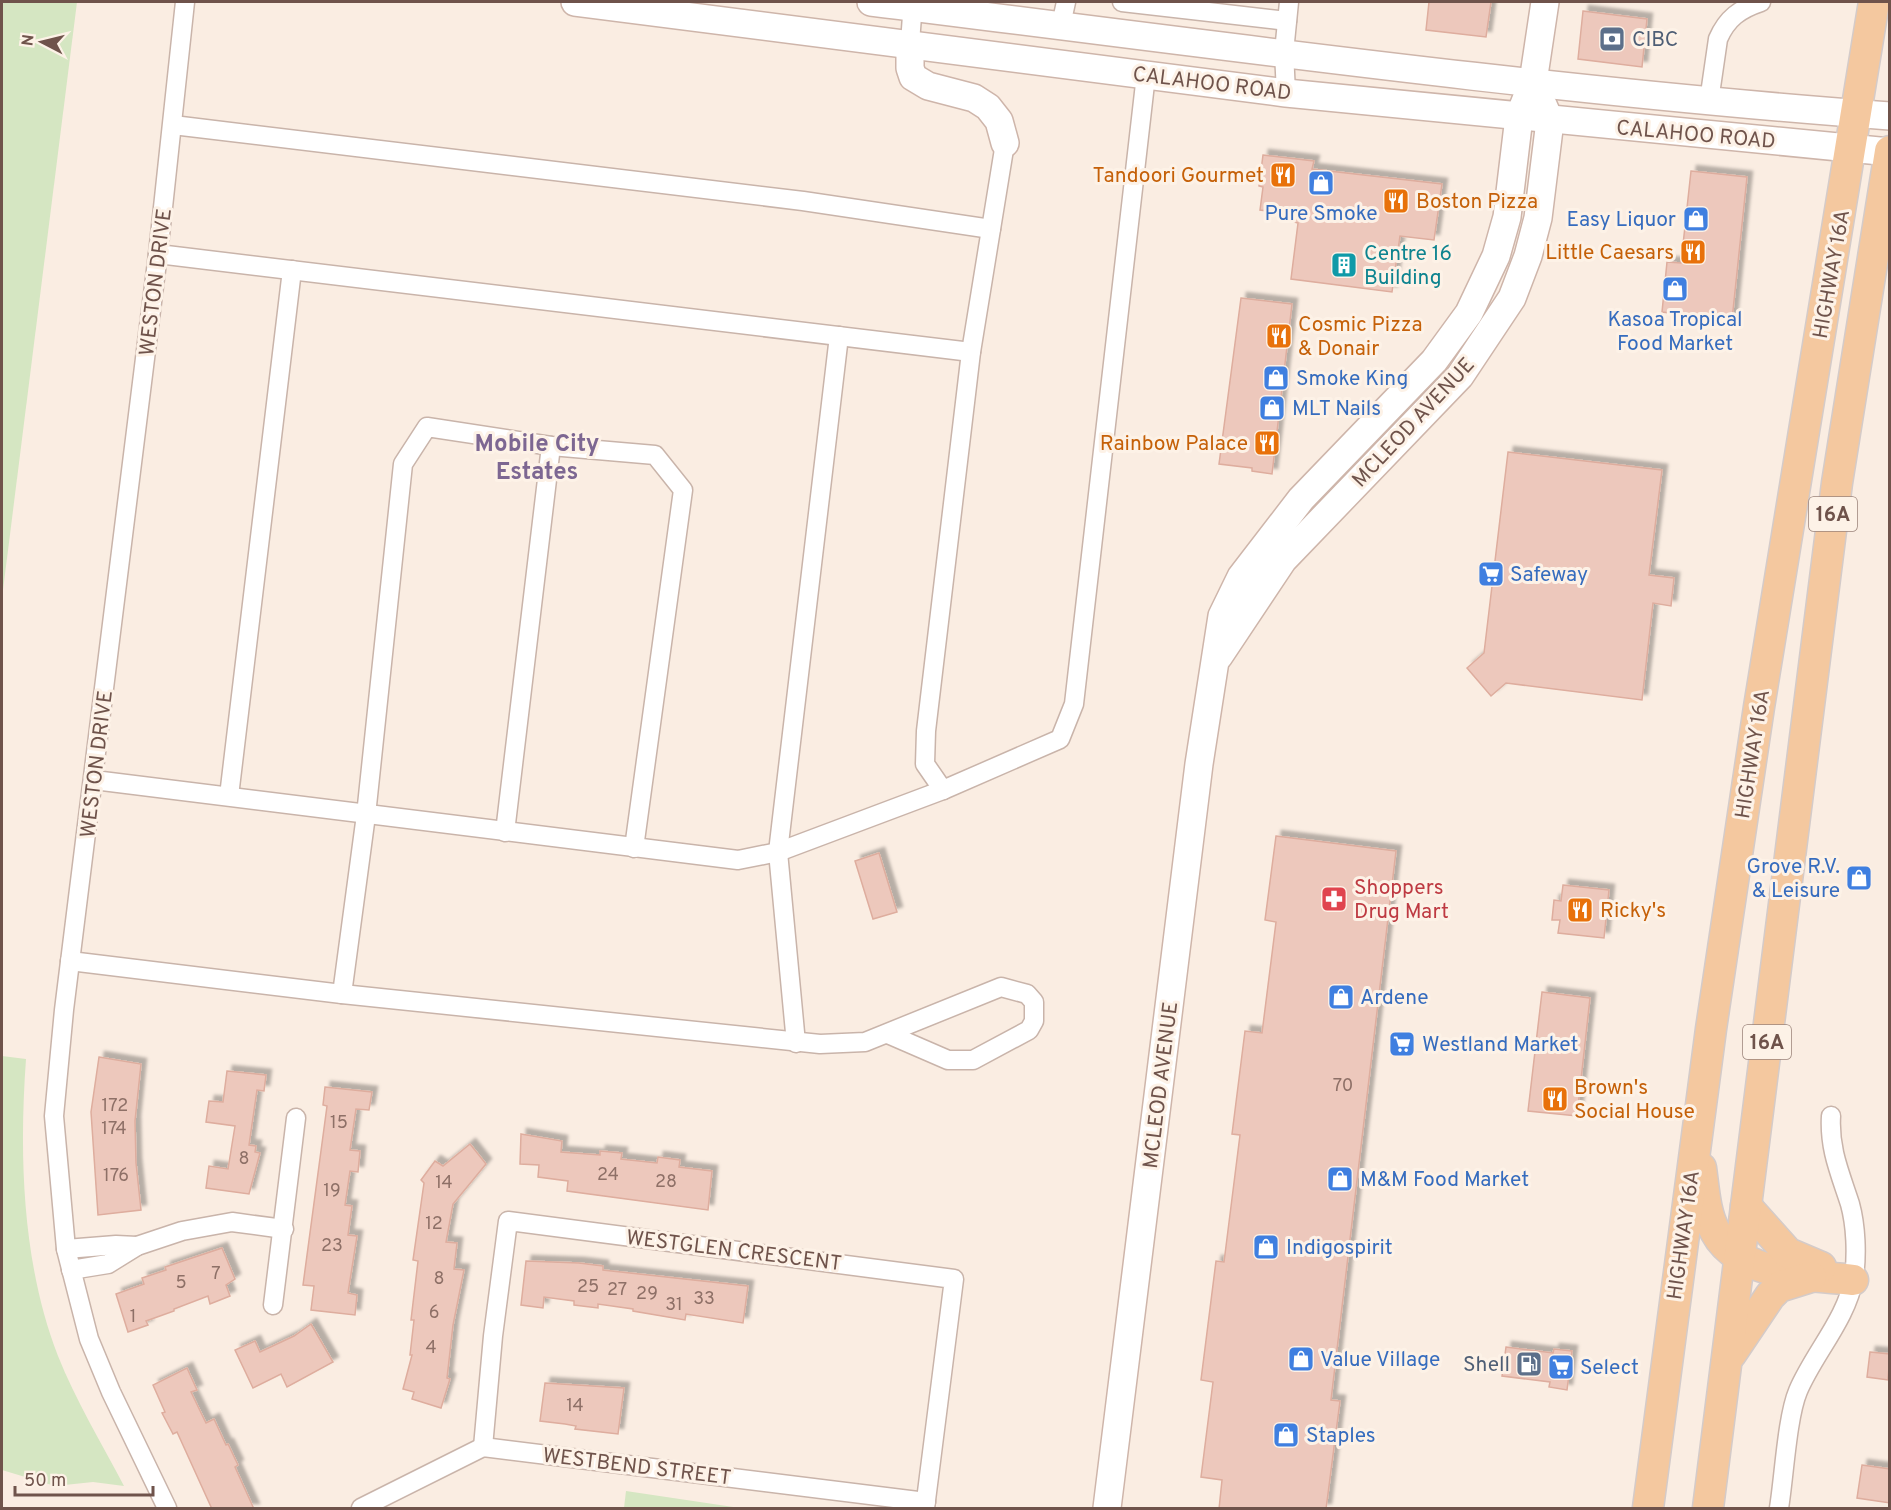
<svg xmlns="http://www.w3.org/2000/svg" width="1891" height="1510" font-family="Overpass,sans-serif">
	<defs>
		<filter id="shadow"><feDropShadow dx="5.5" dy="-5.5" stdDeviation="1.5" flood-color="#0004"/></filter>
	</defs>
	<rect width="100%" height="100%" fill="#faede2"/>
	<g fill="#d5e6c2">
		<polygon points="2,2 77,2 2,598"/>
		<path d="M 2,1056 L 26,1059 C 19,1156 22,1263 58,1356 C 75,1399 102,1444 124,1486 L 93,1482 L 55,1486 L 2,1470 Z"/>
		<polygon points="626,1491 740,1508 624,1508"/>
	</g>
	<g fill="#edc8bc" stroke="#dead9e" stroke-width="1.5" filter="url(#shadow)">
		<polygon points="1429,2 1491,2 1486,37 1426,30"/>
		<polygon points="1583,11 1647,19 1642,67 1578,59"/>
		<polygon points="1263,155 1314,161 1312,169 1442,184 1434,240 1400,236 1392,292 1291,279 1298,223 1294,222 1295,215 1260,210 1263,187 1259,186"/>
		<polygon points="1691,171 1747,177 1732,320 1662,312 1667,262 1681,263"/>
		<polygon points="1241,298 1292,304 1272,474 1252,471 1252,468 1219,464"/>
		<polygon points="1508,452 1662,470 1649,575 1674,578 1671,606 1653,603 1642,700 1506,683 1491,696 1467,668 1484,653"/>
		<polygon points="1276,836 1396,851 1331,1400 1340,1401 1326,1509 1219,1509 1222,1480 1201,1477 1213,1382 1201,1380 1216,1261 1224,1262 1240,1135 1232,1134 1245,1031 1262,1033 1276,922 1265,920"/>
		<polygon points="879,853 897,912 873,919 855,861"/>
		<polygon points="1563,885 1609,890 1604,938 1558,933 1560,920 1552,920 1554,900 1561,901"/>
		<polygon points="1542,992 1590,998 1577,1116 1528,1111"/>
		<polygon points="99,1057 141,1064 135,1121 136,1163 141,1210 98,1215 91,1112"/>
		<polygon points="227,1071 266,1075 264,1091 257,1090 249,1145 256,1146 255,1152 260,1153 249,1194 206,1188 209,1166 228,1169 235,1126 206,1122 209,1101 223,1102"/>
		<polygon points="325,1087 372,1092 369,1110 356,1109 350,1150 360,1151 358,1172 350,1171 345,1205 352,1206 348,1235 357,1236 348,1293 357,1295 355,1315 311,1310 314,1286 303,1285 327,1106 323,1105"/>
		<polygon points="521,1134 562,1141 561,1152 600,1155 600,1151 622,1153 621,1159 657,1163 658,1157 680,1160 679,1167 712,1171 708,1210 567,1191 568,1181 538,1177 539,1165 520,1164"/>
		<polygon points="470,1144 486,1164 453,1204 446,1242 457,1243 454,1269 464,1270 453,1325 447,1378 450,1379 441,1408 412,1399 414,1392 403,1389 412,1355 410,1355 414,1320 411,1320 418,1261 413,1260 424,1183 421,1180 435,1161 443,1166"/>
		<polygon points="222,1248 235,1279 226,1285 230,1296 210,1304 208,1296 174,1309 174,1311 146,1321 148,1325 128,1332 116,1294 144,1284 142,1278 166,1270 165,1267"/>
		<polygon points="526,1261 579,1263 603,1266 603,1270 748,1286 743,1323 686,1314 685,1320 633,1311 633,1309 598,1304 598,1308 574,1305 574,1301 544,1297 543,1308 521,1305"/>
		<polygon points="311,1324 333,1362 287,1387 281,1374 253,1388 235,1350 255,1341 260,1352 294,1336"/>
		<polygon points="1506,1347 1553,1353 1554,1349 1572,1351 1567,1390 1549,1387 1550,1382 1502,1376"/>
		<polygon points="1870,1352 1890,1354 1888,1380 1867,1377"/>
		<polygon points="187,1368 197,1390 191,1392 206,1423 214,1419 226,1445 228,1444 238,1465 235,1467 254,1509 212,1509 177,1432 173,1434 162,1413 165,1412 153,1385"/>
		<polygon points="545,1383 624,1388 618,1434 575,1429 576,1426 565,1424 540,1421"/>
		<polygon points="1862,1465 1890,1469 1890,1503 1857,1498"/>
	</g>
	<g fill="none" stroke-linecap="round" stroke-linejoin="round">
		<defs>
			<g id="street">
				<polyline points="1122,2 1287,21"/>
				<polyline points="1061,25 1066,2"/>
				<polyline points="910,43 913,2"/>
				<polyline points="1286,93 1284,52 1289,2"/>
				<path d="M 1709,101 L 1718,39 C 1727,18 1740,9 1761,2"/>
				<polyline points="173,125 803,201 991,229"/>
				<polyline points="158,254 971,352"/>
				<polyline points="94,780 738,860 778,852 943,790 1060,739 1074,704 1146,75"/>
				<polyline points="943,790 925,764 926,731 971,352 1005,143"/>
				<polyline points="229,796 292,270"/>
				<polyline points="505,832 551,446"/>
				<polyline points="70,961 342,994 820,1044 865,1042 1001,987 1027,994 1034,1002 1034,1021 1029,1030 973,1060 948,1060 888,1034"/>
				<polyline points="342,994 366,815 403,464 427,427 551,446 655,455 683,490 634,848"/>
				<polyline points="796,1043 778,852 839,336"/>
				<polyline points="66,1249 116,1245 137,1246"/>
				<polyline points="71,1270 108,1264 137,1246 182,1231 232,1222 284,1229"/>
				<polyline points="273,1305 296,1118"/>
				<polyline points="483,1447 493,1336 508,1221 954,1279 925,1508"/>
				<polyline points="167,1508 111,1392 89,1339 66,1249 54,1116 64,1010 158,254 185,2"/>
				<polyline points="361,1508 483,1447 926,1502"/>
				<path d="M 1779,1508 C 1784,1478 1787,1417 1798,1391 C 1814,1353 1847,1319 1854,1277 C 1857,1254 1856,1226 1850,1204 C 1840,1173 1829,1149 1831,1116"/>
			</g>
			<g id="secondary">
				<polyline points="575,2 1286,93 1890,152"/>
				<path d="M 871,2 C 1210,44 1549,91 1890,116"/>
				<polyline points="910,43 910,68 913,77 928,86 974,98 988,107 999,121 1005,143"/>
				<polyline points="1219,656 1283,560 1460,376 1512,298 1528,256 1538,218 1550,121 1543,105"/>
				<polyline points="1107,1508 1199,764 1222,616 1241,577 1301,499 1434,361 1469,313 1496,256 1507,217 1519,117 1533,82 1545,2"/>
			</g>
			<g id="primary">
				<path d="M 1701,1168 C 1704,1189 1705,1213 1715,1231 C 1739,1277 1809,1275 1853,1280"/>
				<polyline points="1746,1206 1788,1253 1821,1267"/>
				<polyline points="1731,1354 1770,1296 1779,1287 1811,1277"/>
				<polyline points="1648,1508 1711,1029 1759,707 1874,2"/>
				<polyline points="1708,1508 1837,483 1890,151"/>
			</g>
		</defs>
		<use href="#street" stroke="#c9b4aa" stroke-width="21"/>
		<use href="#secondary" stroke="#ceb5aa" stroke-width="30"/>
		<use href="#primary" stroke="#d4cbc9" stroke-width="33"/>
		<use href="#street" stroke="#fff" stroke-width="18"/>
		<use href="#secondary" stroke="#fff" stroke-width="27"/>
		<use href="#primary" stroke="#f4c89f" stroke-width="30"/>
	</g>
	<defs>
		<symbol id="bank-square" viewBox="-11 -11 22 22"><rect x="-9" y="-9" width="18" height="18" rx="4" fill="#5c6f8a" stroke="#fdf2e7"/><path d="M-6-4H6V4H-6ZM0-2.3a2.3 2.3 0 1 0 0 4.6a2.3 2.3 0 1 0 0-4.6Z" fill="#fff"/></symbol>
		<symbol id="restaurant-square" viewBox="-11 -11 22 22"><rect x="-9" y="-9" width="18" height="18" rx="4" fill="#e8710a" stroke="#fdf2e7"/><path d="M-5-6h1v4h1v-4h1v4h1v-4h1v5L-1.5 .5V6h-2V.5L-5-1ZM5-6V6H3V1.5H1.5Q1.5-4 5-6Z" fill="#fff"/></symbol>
		<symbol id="shop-square" viewBox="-11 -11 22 22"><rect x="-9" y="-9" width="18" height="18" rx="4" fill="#3f7fe0" stroke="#fdf2e7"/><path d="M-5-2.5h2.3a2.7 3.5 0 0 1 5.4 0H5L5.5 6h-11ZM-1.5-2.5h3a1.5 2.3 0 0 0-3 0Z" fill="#fff"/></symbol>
		<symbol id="building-square" viewBox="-11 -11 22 22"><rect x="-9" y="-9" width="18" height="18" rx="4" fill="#0f9aa8" stroke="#fdf2e7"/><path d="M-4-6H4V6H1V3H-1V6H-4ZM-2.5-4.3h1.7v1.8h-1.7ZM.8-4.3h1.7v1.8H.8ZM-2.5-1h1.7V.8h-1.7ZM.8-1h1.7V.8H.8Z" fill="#fff"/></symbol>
		<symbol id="supermarket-square" viewBox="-11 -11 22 22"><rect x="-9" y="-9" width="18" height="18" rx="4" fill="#3f7fe0" stroke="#fdf2e7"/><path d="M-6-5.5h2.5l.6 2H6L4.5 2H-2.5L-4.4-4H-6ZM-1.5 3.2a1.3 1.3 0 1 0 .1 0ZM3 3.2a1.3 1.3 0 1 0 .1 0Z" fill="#fff"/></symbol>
		<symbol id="pharmacy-square" viewBox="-11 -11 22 22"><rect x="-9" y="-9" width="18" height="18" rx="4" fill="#e0444e" stroke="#fdf2e7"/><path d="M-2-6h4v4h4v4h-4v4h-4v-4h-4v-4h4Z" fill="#fff"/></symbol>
		<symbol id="fuel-square" viewBox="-11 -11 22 22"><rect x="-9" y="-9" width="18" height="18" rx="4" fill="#5c6f8a" stroke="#fdf2e7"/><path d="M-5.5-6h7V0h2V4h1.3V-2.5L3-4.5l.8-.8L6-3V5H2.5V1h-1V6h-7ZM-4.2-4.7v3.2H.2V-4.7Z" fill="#fff"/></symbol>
	</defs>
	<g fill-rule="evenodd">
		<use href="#bank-square" x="1597" y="24" width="30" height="30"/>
		<use href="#restaurant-square" x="1268" y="160" width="30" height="30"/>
		<use href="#shop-square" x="1306" y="168" width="30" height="30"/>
		<use href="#restaurant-square" x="1381" y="186" width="30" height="30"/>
		<use href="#shop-square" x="1681" y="204" width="30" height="30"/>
		<use href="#restaurant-square" x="1678" y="237" width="30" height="30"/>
		<use href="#building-square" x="1329" y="250" width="30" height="30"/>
		<use href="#shop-square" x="1660" y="274" width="30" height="30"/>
		<use href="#restaurant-square" x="1264" y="321" width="30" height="30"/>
		<use href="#shop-square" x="1261" y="363" width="30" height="30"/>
		<use href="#shop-square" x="1257" y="393" width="30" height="30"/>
		<use href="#restaurant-square" x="1252" y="428" width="30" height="30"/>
		<use href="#supermarket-square" x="1476" y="559" width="30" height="30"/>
		<use href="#shop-square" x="1844" y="863" width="30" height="30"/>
		<use href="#pharmacy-square" x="1319" y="884" width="30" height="30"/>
		<use href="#restaurant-square" x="1565" y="895" width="30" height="30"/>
		<use href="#shop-square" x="1326" y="982" width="30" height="30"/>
		<use href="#supermarket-square" x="1387" y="1029" width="30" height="30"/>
		<use href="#restaurant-square" x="1540" y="1084" width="30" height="30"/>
		<use href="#shop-square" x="1325" y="1164" width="30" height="30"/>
		<use href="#shop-square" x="1251" y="1232" width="30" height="30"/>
		<use href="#shop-square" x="1286" y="1344" width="30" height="30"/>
		<use href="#fuel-square" x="1514" y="1349" width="30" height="30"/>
		<use href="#supermarket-square" x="1546" y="1352" width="30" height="30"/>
		<use href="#shop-square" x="1271" y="1420" width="30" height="30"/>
	</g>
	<g text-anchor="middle" stroke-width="6" stroke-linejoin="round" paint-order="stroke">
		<g font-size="18" fill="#8e7067">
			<text x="1343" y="1091">70</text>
			<text x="115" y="1111">172</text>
			<text x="339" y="1128">15</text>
			<text x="114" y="1134">174</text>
			<text x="244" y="1164">8</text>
			<text x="608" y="1180">24</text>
			<text x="116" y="1181">176</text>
			<text x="666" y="1187">28</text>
			<text x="444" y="1188">14</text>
			<text x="332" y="1196">19</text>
			<text x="434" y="1229">12</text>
			<text x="332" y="1251">23</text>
			<text x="216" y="1279">7</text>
			<text x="439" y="1284">8</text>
			<text x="181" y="1288">5</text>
			<text x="588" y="1292">25</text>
			<text x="617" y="1295">27</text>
			<text x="647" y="1299">29</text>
			<text x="704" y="1304">33</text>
			<text x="674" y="1310">31</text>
			<text x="434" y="1318">6</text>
			<text x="133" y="1322">1</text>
			<text x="431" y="1353">4</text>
			<text x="575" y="1411">14</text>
		</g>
		<g fill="#fdf2e7" stroke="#9a837a" stroke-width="1.5">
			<rect x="1809" y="497" width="48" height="34" rx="4.5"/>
			<rect x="1743" y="1025" width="48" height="34" rx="4.5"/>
		</g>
		<g font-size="20" font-weight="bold" fill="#6f534b">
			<text x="1833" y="521">16A</text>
			<text x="1767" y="1049">16A</text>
		</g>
		<g font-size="21" fill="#4e5e75" stroke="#fdf2e7" text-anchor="start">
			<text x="1632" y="46">CIBC</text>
			<text x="1510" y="1371" text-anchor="end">Shell</text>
		</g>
		<g font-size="21" fill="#6f534b" stroke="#fdf2e7">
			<text transform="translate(1212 83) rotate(7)" y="7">CALAHOO ROAD</text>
			<text transform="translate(1696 134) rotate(5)" y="7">CALAHOO ROAD</text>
			<text transform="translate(1831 274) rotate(-80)" y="7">HIGHWAY 16A</text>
			<text transform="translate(155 282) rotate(-83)" y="7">WESTON DRIVE</text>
			<text transform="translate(1413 422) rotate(-47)" y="7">MCLEOD AVENUE</text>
			<text transform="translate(1752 754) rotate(-81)" y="7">HIGHWAY 16A</text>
			<text transform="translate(96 764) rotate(-83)" y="7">WESTON DRIVE</text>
			<text transform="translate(1160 1085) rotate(-83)" y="7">MCLEOD AVENUE</text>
			<text transform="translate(1683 1235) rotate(-82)" y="7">HIGHWAY 16A</text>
			<text transform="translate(734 1250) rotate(7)" y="7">WESTGLEN CRESCENT</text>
			<text transform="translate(637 1466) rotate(7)" y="7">WESTBEND STREET</text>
		</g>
		<g font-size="21" fill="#c56008" stroke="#fdf2e7" text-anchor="start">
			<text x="1264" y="182" text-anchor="end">Tandoori Gourmet</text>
			<text x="1416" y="208">Boston Pizza</text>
			<text x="1674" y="259" text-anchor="end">Little Caesars</text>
			<text x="1298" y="331">Cosmic Pizza<tspan x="1298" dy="24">&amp; Donair</tspan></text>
			<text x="1248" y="450" text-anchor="end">Rainbow Palace</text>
			<text x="1600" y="917">Ricky's</text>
			<text x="1574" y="1094">Brown's<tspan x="1574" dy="24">Social House</tspan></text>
		</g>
		<g font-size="21" fill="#366cbe" stroke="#fdf2e7" text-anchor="start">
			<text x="1321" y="220" text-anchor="middle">Pure Smoke</text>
			<text x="1676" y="226" text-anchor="end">Easy Liquor</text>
			<text x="1675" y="326" text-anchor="middle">Kasoa Tropical<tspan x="1675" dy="24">Food Market</tspan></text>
			<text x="1296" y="385">Smoke King</text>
			<text x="1292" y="415">MLT Nails</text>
			<text x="1510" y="581">Safeway</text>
			<text x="1840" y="873" text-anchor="end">Grove R.V.<tspan x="1840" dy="24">&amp; Leisure</tspan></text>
			<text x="1360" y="1004">Ardene</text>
			<text x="1422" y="1051">Westland Market</text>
			<text x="1360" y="1186">M&amp;M Food Market</text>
			<text x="1286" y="1254">Indigospirit</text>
			<text x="1320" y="1366">Value Village</text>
			<text x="1580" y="1374">Select</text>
			<text x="1306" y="1442">Staples</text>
		</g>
		<g font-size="21" fill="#0d838f" stroke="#fdf2e7" text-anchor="start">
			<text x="1364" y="260">Centre 16<tspan x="1364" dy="24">Building</tspan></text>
		</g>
		<g font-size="21" fill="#be3a42" stroke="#fdf2e7" text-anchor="start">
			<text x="1354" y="894">Shoppers<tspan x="1354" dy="24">Drug Mart</tspan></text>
		</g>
		<g font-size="24" font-weight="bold" fill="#7d6792" stroke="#fdf2e7">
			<text x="537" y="451">Mobile City<tspan x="537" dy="28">Estates</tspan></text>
		</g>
	</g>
	<rect width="1891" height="1510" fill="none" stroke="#6f534b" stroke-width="6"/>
	<g transform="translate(42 42) rotate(277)" stroke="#fdf2e7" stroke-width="4.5" paint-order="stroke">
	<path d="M0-4.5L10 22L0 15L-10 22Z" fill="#6f534b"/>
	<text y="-9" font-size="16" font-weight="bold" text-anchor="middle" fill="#6f534b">N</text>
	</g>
	<path d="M15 1486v9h138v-9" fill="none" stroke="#6f534b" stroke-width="3"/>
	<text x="24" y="1486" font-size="18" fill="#6f534b" stroke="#fdf2e7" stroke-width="4.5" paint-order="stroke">50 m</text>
</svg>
